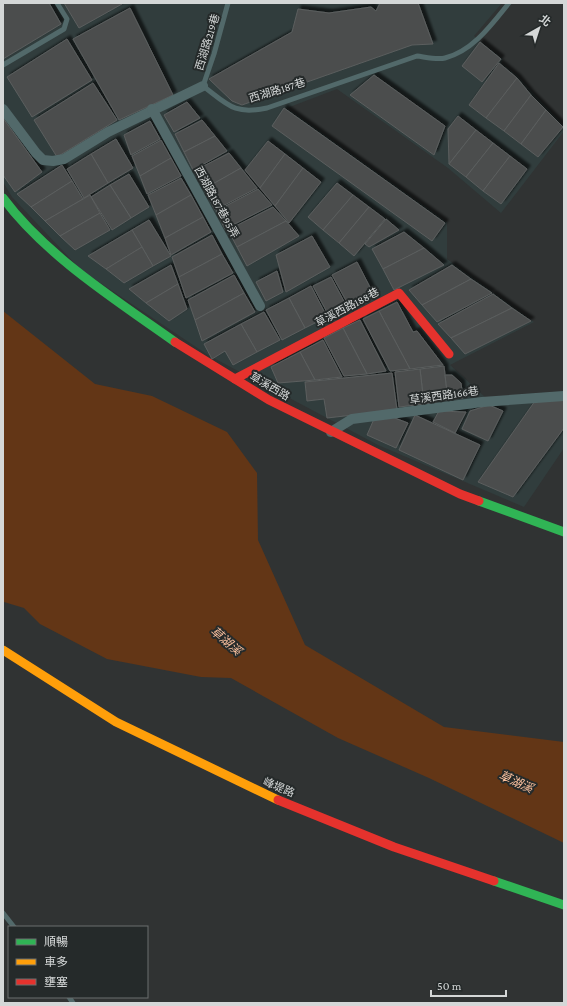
<svg xmlns="http://www.w3.org/2000/svg" width="567" height="1006" font-family="'Crimson Pro','Noto Sans TC',serif">
	<defs>
		<filter id="shadow"><feDropShadow dx="3.5" dy="-3.5" stdDeviation="1" flood-color="#0009"/></filter>
	</defs>
	<rect width="100%" height="100%" fill="#303333"/>
	<polygon fill="#313d3d" points="3,3 502,3 474,36 503,59 501,63 518,76 564,126 564,131 501,213 448,168 337,89 287,108 447,222 447,259 534,322 450,365 486,398 564,391 564,448 524,507 378,445 208,355 81,270 12,197 3,182"/>
	<polygon fill="#633616" points="3,311 95,384 152,396 227,432 257,473 258,540 305,645 444,727 564,742 564,843 429,778 338,738 231,678 201,677 107,659 40,624 24,608 4,602 3,601"/>
	<g fill="#4c4e4e" stroke="#5b5e5e" filter="url(#shadow)">
		<polygon points="3,3 49,3 61,24 3,59"/>
		<polygon points="64,3 121,3 122,4 79,28"/>
		<polygon points="380,3 418,3 433,44 412,45 242,105 232,101 209,79 292,32 298,9 329,13 371,7 376,11"/>
		<polygon points="130,8 173,95 119,120 73,39"/>
		<polygon points="67,39 92,80 32,117 7,77"/>
		<polygon points="480,42 501,59 482,82 462,66"/>
		<polygon points="499,63 517,78 486,118 469,105"/>
		<polygon points="374,75 445,126 434,155 350,95"/>
		<polygon points="517,78 531,95 504,131 486,118"/>
		<polygon points="93,83 117,120 57,157 34,120"/>
		<polygon points="531,95 546,110 521,144 504,131"/>
		<polygon points="187,102 200,118 174,132 164,115"/>
		<polygon points="284,108 445,223 432,241 272,126"/>
		<polygon points="546,110 563,127 538,157 521,144"/>
		<polygon points="458,116 476,130 449,164 448,129"/>
		<polygon points="3,118 42,172 15,192 3,175"/>
		<polygon points="202,120 215,136 184,152 175,134"/>
		<polygon points="150,121 160,139 131,155 124,135"/>
		<polygon points="476,130 493,143 466,177 449,164"/>
		<polygon points="215,136 227,151 193,170 184,152"/>
		<polygon points="116,139 133,168 108,183 91,154"/>
		<polygon points="161,140 171,158 140,176 132,156"/>
		<polygon points="268,141 285,154 260,188 245,170"/>
		<polygon points="493,143 510,156 483,191 466,177"/>
		<polygon points="229,153 241,168 204,189 194,171"/>
		<polygon points="91,154 108,183 84,198 67,169"/>
		<polygon points="285,154 303,168 275,206 260,188"/>
		<polygon points="510,156 527,169 501,204 483,191"/>
		<polygon points="171,158 181,176 147,194 140,176"/>
		<polygon points="62,165 72,181 31,207 17,194"/>
		<polygon points="241,168 257,188 215,210 204,189"/>
		<polygon points="303,168 321,182 289,223 275,206"/>
		<polygon points="129,174 149,207 131,218 110,185"/>
		<polygon points="181,178 191,195 156,215 148,195"/>
		<polygon points="72,181 83,199 45,221 31,207"/>
		<polygon points="337,183 353,195 323,230 308,217"/>
		<polygon points="110,185 131,218 112,230 91,197"/>
		<polygon points="258,189 272,205 225,229 216,211"/>
		<polygon points="90,195 100,213 60,236 45,221"/>
		<polygon points="191,195 203,217 165,238 156,215"/>
		<polygon points="353,195 369,207 339,243 323,230"/>
		<polygon points="273,207 286,221 237,247 228,230"/>
		<polygon points="369,207 385,219 354,256 339,243"/>
		<polygon points="100,213 110,230 75,250 60,236"/>
		<polygon points="203,217 211,232 171,255 165,238"/>
		<polygon points="386,219 399,230 369,247 365,244"/>
		<polygon points="149,220 171,256 153,266 132,230"/>
		<polygon points="286,221 299,236 247,266 237,247"/>
		<polygon points="132,230 142,247 106,269 88,256"/>
		<polygon points="404,232 424,248 383,269 372,249"/>
		<polygon points="212,235 222,254 179,277 172,257"/>
		<polygon points="312,236 330,267 286,292 276,255"/>
		<polygon points="142,247 153,266 124,283 106,269"/>
		<polygon points="424,248 444,265 394,290 383,269"/>
		<polygon points="222,254 233,273 186,298 179,277"/>
		<polygon points="357,262 373,293 349,306 332,275"/>
		<polygon points="171,265 178,284 146,303 129,289"/>
		<polygon points="452,265 471,279 422,305 409,290"/>
		<polygon points="277,271 283,292 266,301 256,282"/>
		<polygon points="234,275 244,293 195,320 188,300"/>
		<polygon points="331,277 347,307 329,316 313,286"/>
		<polygon points="471,279 492,293 437,322 422,305"/>
		<polygon points="178,284 187,309 169,321 146,303"/>
		<polygon points="311,286 327,317 305,328 289,298"/>
		<polygon points="244,293 255,312 202,341 195,320"/>
		<polygon points="493,294 512,308 451,338 438,324"/>
		<polygon points="289,298 305,328 282,340 266,310"/>
		<polygon points="397,302 413,332 417,331 443,365 410,369 379,311"/>
		<polygon points="512,308 531,321 465,354 451,338"/>
		<polygon points="379,311 410,369 390,371 363,319"/>
		<polygon points="264,312 280,340 257,352 241,324"/>
		<polygon points="360,320 386,371 367,374 343,328"/>
		<polygon points="241,324 257,352 233,365 225,351 212,359 204,344"/>
		<polygon points="343,328 367,374 344,376 324,338"/>
		<polygon points="323,340 342,377 315,380 300,352"/>
		<polygon points="300,352 315,380 278,383 271,367"/>
		<polygon points="444,366 448,400 424,404 420,369"/>
		<polygon points="420,369 424,404 399,407 395,372"/>
		<polygon points="392,373 397,410 327,418 324,399 307,401 305,382"/>
		<polygon points="445,375 452,375 461,383 463,398 448,400"/>
		<polygon points="564,398 564,428 513,497 478,482 535,401"/>
		<polygon points="489,405 503,411 488,441 462,429 470,411"/>
		<polygon points="439,411 466,412 455,433 433,422"/>
		<polygon points="415,415 480,445 463,480 399,450"/>
		<polygon points="392,417 408,423 396,448 367,435 374,419"/>
	</g>
	<g fill="none" stroke-linecap="round" stroke-linejoin="round">
		<g stroke="#52696a" stroke-width="5">
			<path d="M 228,3 L 214,54 L 203,86 C 228,105 234,115 267,108 L 417,56 C 425,57 437,60 445,58 C 473,51 492,24 509,3"/>
			<polyline points="3,65 64,29 67,19 57,3"/>
			<polyline points="3,913 14,927"/>
			<polyline points="69,997 73,1003"/>
		</g>
		<g stroke="#52696a" stroke-width="10">
			<polyline points="3,109 36,153 43,160 53,161 64,159 108,132 203,86"/>
			<polyline points="152,109 260,306"/>
			<polyline points="331,432 352,419 482,402 564,396"/>
		</g>
		<g stroke="#30b455" stroke-width="9">
			<path d="M 3,198 C 46,256 116,300 175,342"/>
			<polyline points="479,501 564,532"/>
			<polyline points="494,881 564,905"/>
		</g>
		<polyline stroke="#ff9f0a" stroke-width="9" points="3,650 116,722 278,800"/>
		<g stroke="#e5322d" stroke-width="9">
			<polyline points="175,342 269,400 460,494 479,501"/>
			<polyline points="235,379 399,293 449,354"/>
			<polyline points="278,800 394,847 494,881"/>
		</g>
	</g>
	<g text-anchor="middle" stroke-width="4" stroke-linejoin="round" paint-order="stroke">
		<g font-size="11" fill="#d4d7d7" stroke="#252a2a">
			<text transform="translate(207 42) rotate(-73)" y="4">西湖路219巷</text>
			<text transform="translate(277 90) rotate(-17)" y="4">西湖路187巷</text>
			<text transform="translate(217 202) rotate(61)" y="4">西湖路187巷95弄</text>
			<text transform="translate(347 307) rotate(-28)" y="4">草溪西路188巷</text>
			<text transform="translate(270 386) rotate(30)" y="4">草溪西路</text>
			<text transform="translate(444 395) rotate(-8)" y="4">草溪西路166巷</text>
			<text transform="translate(279 787) rotate(23)" y="4">峰堤路</text>
		</g>
		<g font-size="12" font-style="italic" fill="#fcc19e" stroke="#252a2a">
			<text transform="translate(226 641) rotate(41)" y="4">草湖溪</text>
			<text transform="translate(516 782) rotate(24)" y="4">草湖溪</text>
		</g>
	</g>
	<rect width="567" height="1006" fill="none" stroke="#d4d7d7" stroke-width="8"/>
	<rect x="8" y="926" width="140" height="72" fill="#252a2a" stroke="#6b6f6f"/>
	<rect x="16" y="939" width="20" height="6" fill="#30b455" stroke="#6b6f6f"/>
	<text x="44" y="946" font-size="12" fill="#d4d7d7">順暢</text>
	<rect x="16" y="959" width="20" height="6" fill="#ff9f0a" stroke="#6b6f6f"/>
	<text x="44" y="966" font-size="12" fill="#d4d7d7">車多</text>
	<rect x="16" y="979" width="20" height="6" fill="#e5322d" stroke="#6b6f6f"/>
	<text x="44" y="986" font-size="12" fill="#d4d7d7">壅塞</text>
	<g transform="translate(539 28) rotate(39)" stroke="#252a2a" stroke-width="3" paint-order="stroke">
	<path d="M0-3L7 15L0 10L-7 15Z" fill="#d4d7d7"/>
	<text y="-6" font-size="11" font-weight="bold" text-anchor="middle" fill="#d4d7d7">北</text>
	</g>
	<path d="M431 990v6h75v-6" fill="none" stroke="#d4d7d7" stroke-width="2"/>
	<text x="437" y="990" font-size="12" fill="#d4d7d7" stroke="#252a2a" stroke-width="3" paint-order="stroke">50 m</text>
</svg>
